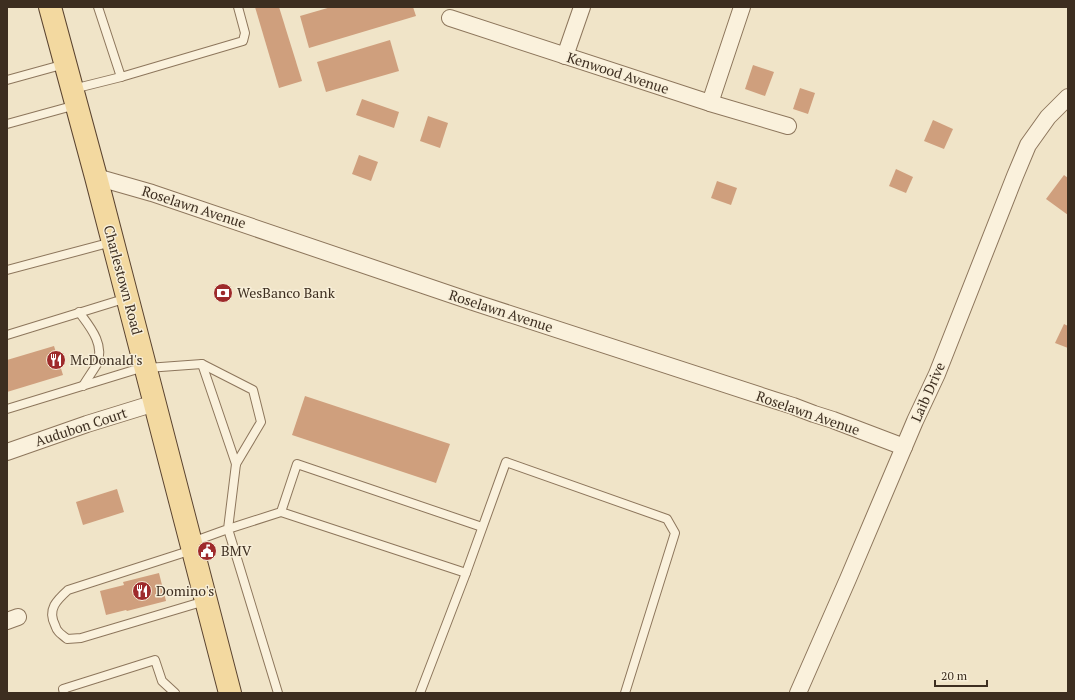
<svg xmlns="http://www.w3.org/2000/svg" width="1075" height="700" font-family="'PT Serif',serif">
	<rect width="100%" height="100%" fill="#f0e4c8"/>
	<g fill="#cf9f7d">
		<polygon points="255,7 279,7 302,81 279,88"/>
		<polygon points="331,7 413,7 416,16 309,48 300,16"/>
		<polygon points="390,40 399,71 326,92 317,62"/>
		<polygon points="753,65 774,72 765,96 745,89"/>
		<polygon points="800,88 815,93 808,114 793,109"/>
		<polygon points="362,99 399,112 394,128 356,115"/>
		<polygon points="428,116 448,123 440,148 420,141"/>
		<polygon points="933,120 953,129 944,149 924,141"/>
		<polygon points="359,155 378,162 371,181 352,174"/>
		<polygon points="896,169 913,177 906,193 889,186"/>
		<polygon points="1064,175 1068,178 1068,215 1046,199"/>
		<polygon points="717,181 737,188 731,205 711,198"/>
		<polygon points="1064,324 1068,326 1068,348 1055,343"/>
		<polygon points="54,346 63,375 7,392 7,360"/>
		<polygon points="305,396 450,444 436,483 292,435"/>
		<polygon points="117,489 124,512 83,525 76,502"/>
		<polygon points="159,573 166,601 127,611 126,610 106,615 100,591 124,585 123,582"/>
	</g>
	<g fill="none" stroke-linecap="round" stroke-linejoin="round">
		<defs>
			<g id="lane">
				<polyline points="98,7 121,77 243,41 245,33 238,7"/>
				<polyline points="7,80 65,64"/>
				<polyline points="73,89 121,77"/>
				<polyline points="7,124 76,105"/>
				<polyline points="7,270 112,242"/>
				<path d="M 79,312 C 90,327 105,344 97,364 C 93,371 87,379 83,386"/>
				<polyline points="7,335 127,298"/>
				<polyline points="202,364 236,464"/>
				<polyline points="147,368 202,364 253,390 261,422 236,464 228,529 192,542"/>
				<polyline points="7,409 144,367"/>
				<polyline points="281,512 466,573"/>
				<path d="M 192,550 L 68,590 C 57,600 47,609 55,625 C 56,627 56,629 58,631 C 60,634 64,636 67,639 L 81,638 L 205,601"/>
				<polyline points="64,693 63,689 155,660 162,681 175,693"/>
				<polyline points="278,693 228,529 281,512 297,464 482,527"/>
				<polyline points="420,693 466,573 506,462 667,519 675,533 625,693"/>
			</g>
			<g id="street">
				<polyline points="450,18 710,103 788,126"/>
				<polyline points="565,56 582,7"/>
				<polyline points="710,103 742,7"/>
				<polyline points="96,177 152,193 473,302 774,400 793,406 814,414 833,420 904,447"/>
				<polyline points="7,452 87,424 155,403"/>
				<polyline points="7,621 18,617"/>
				<polyline points="798,693 848,579 915,421 937,374 1015,176 1028,145 1048,117 1068,97"/>
			</g>
			<polyline id="primary" points="50,7 96,177 230,693"/>
		</defs>
		<use href="#lane" stroke="#8d765c" stroke-width="10"/>
		<use href="#street" stroke="#8d765c" stroke-width="18"/>
		<use href="#primary" stroke="#5b4430" stroke-width="24"/>
		<use href="#lane" stroke="#faf1dc" stroke-width="8"/>
		<use href="#street" stroke="#faf1dc" stroke-width="16"/>
		<use href="#primary" stroke="#f3d9a0" stroke-width="22"/>
	</g>
	<defs>
		<symbol id="bank-disc" viewBox="-11 -11 22 22"><circle r="9.5" fill="#9e2a2b" stroke="#f7eed8"/><path d="M-6-4H6V4H-6ZM0-2.3a2.3 2.3 0 1 0 0 4.6a2.3 2.3 0 1 0 0-4.6Z" fill="#fff"/></symbol>
		<symbol id="restaurant-disc" viewBox="-11 -11 22 22"><circle r="9.5" fill="#9e2a2b" stroke="#f7eed8"/><path d="M-5-6h1v4h1v-4h1v4h1v-4h1v5L-1.5 .5V6h-2V.5L-5-1ZM5-6V6H3V1.5H1.5Q1.5-4 5-6Z" fill="#fff"/></symbol>
		<symbol id="civic-disc" viewBox="-11 -11 22 22"><circle r="9.5" fill="#9e2a2b" stroke="#f7eed8"/><path d="M-.6-6.5H3V-4.5H.6V-3L4-1V1h2V6H-6V1h2V-1L-.6-3ZM-1.2 2.5V6h2.4V2.5Z" fill="#fff"/></symbol>
	</defs>
	<g fill-rule="evenodd">
		<use href="#bank-disc" x="212" y="282" width="22" height="22"/>
		<use href="#restaurant-disc" x="45" y="349" width="22" height="22"/>
		<use href="#civic-disc" x="196" y="540" width="22" height="22"/>
		<use href="#restaurant-disc" x="131" y="580" width="22" height="22"/>
	</g>
	<g text-anchor="middle" stroke-width="3" stroke-linejoin="round" paint-order="stroke">
		<g font-size="14" fill="#3d2e20" stroke="#f7eed8">
			<text transform="translate(618 73) rotate(18)" y="5">Kenwood Avenue</text>
			<text transform="translate(194 207) rotate(18)" y="5">Roselawn Avenue</text>
			<text transform="translate(123 280) rotate(75)" y="5">Charlestown Road</text>
			<text transform="translate(501 311) rotate(18)" y="5">Roselawn Avenue</text>
			<text transform="translate(928 392) rotate(-66)" y="5">Laib Drive</text>
			<text transform="translate(808 413) rotate(19)" y="5">Roselawn Avenue</text>
			<text transform="translate(81 427) rotate(-18)" y="5">Audubon Court</text>
		</g>
		<g font-size="14" fill="#3d2e20" stroke="#f7eed8" text-anchor="start">
			<text x="237" y="298">WesBanco Bank</text>
			<text x="70" y="365">McDonald's</text>
			<text x="221" y="556">BMV</text>
			<text x="156" y="596">Domino's</text>
		</g>
	</g>
	<rect width="1075" height="700" fill="none" stroke="#3d2e20" stroke-width="16"/>
	<path d="M935 680v6h52v-6" fill="none" stroke="#3d2e20" stroke-width="2"/>
	<text x="941" y="680" font-size="12" fill="#3d2e20" stroke="#f7eed8" stroke-width="3" paint-order="stroke">20 m</text>
</svg>
